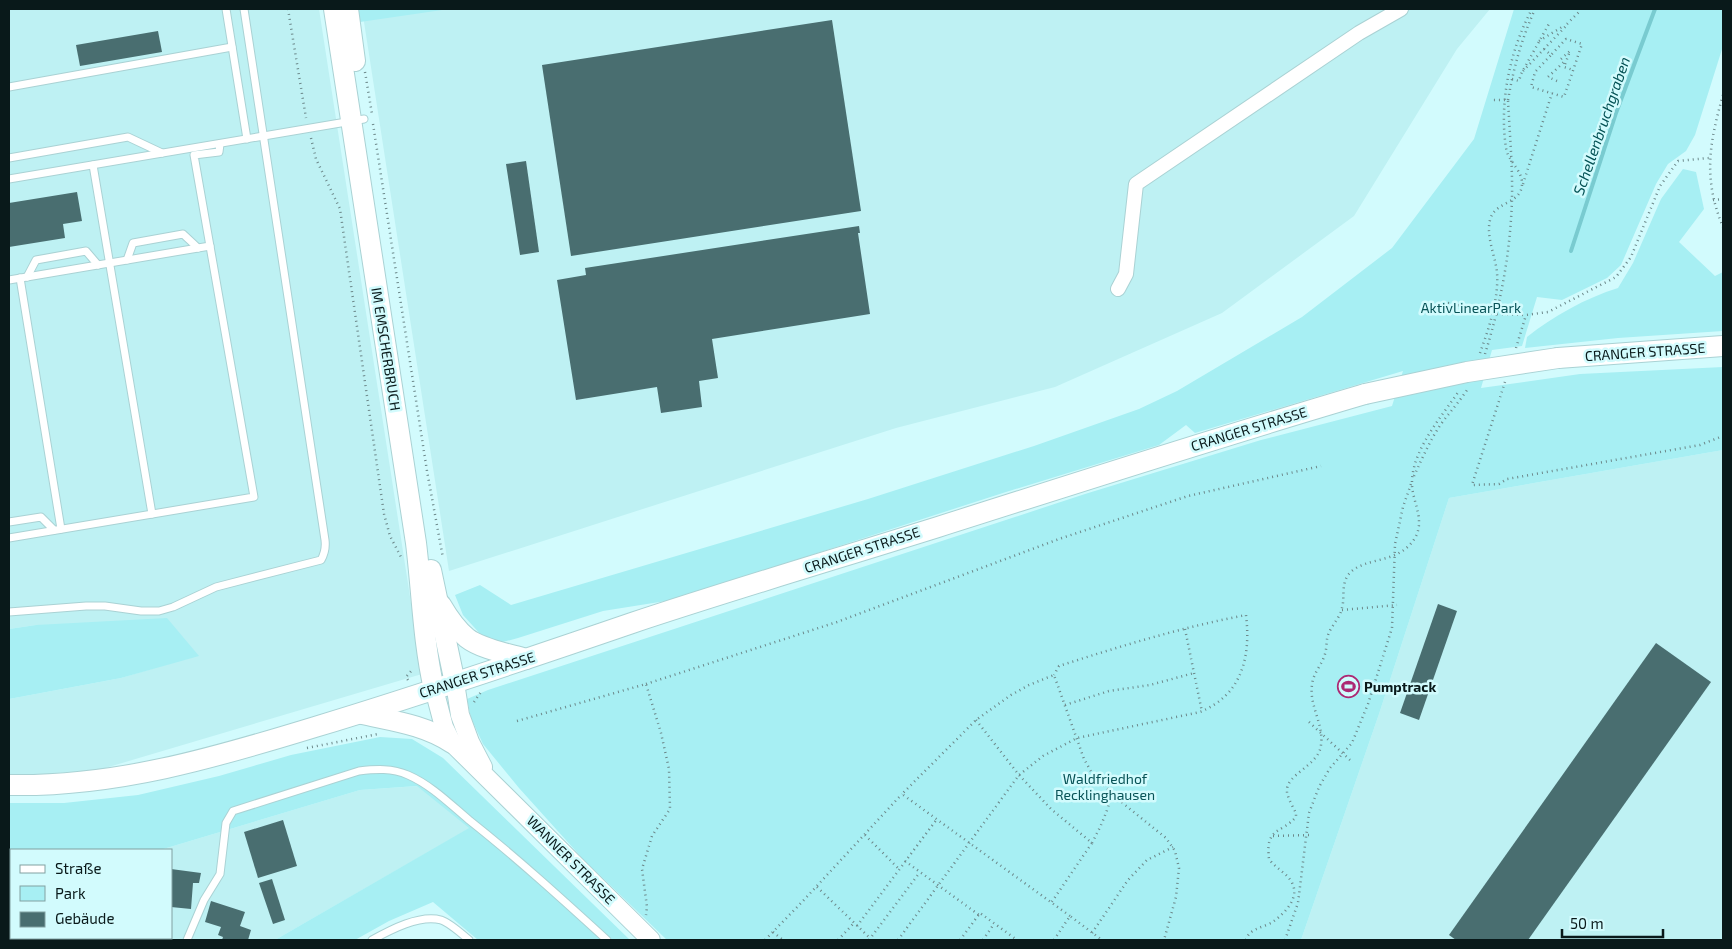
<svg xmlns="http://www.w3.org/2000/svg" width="1732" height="949" font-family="'Exo 2',sans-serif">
	<rect width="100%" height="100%" fill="#d2fbfd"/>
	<g fill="#bef1f3">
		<polygon points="9,9 319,9 422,674 85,774 9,774 9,699 121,678 198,655 36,625 9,629"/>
		<polygon points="362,9 1490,9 1457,49 1354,216 1222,313 1055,387 896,428 449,571"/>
		<polygon points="1723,450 1723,940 1301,940 1379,714 1449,498"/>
		<polygon points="418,786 470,828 275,940 112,940 111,938 171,938 171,850 160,850 360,790"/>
	</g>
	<g fill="#a7eff3">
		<polygon points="358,9 449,9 360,22"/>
		<polygon points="1514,9 1723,9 1723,46 1695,135 1686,151 1668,164 1656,184 1621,265 1607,278 1562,300 1537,297 1522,346 1492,350 1481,388 1580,374 1723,367 1723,450 1449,498 1379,714 1301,940 667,940 583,859 519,788 483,744 471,718 467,699 488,690 1085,494 1261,440 1392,406 1403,371 1195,433 1186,425 1159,445 1006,492 672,600 603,611 518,638 499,643 482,636 463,615 455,595 480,585 511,605 868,499 1034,446 1139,409 1177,391 1302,317 1392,248 1474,139"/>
		<path d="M 1683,169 L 1696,172 L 1704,209 L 1679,242 L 1715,276 L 1723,272 L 1723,331 L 1618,338 L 1525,348 L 1527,337 C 1553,316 1586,298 1618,288 L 1633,263 L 1661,199 Z"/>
		<polygon points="167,618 199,656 121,678 9,699 9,629 36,625"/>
		<polygon points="380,737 412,739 443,758 630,940 478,940 433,902 389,921 355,940 275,940 469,828 417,786 360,790 160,850 11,850 11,910 9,908 9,803 64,803 138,795 219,776 291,755"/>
		<polygon points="44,938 111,938 112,940 45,940"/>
	</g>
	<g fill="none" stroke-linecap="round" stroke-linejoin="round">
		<polyline stroke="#79cbd0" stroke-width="4" points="1571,251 1616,113 1655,9"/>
	</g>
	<g fill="#496e70">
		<polygon points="832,20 861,211 571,256 542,65"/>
		<polygon points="158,31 162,52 80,66 76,45"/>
		<polygon points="526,161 539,252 520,255 506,164"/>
		<polygon points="77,192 82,221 63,224 65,238 9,247 9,203"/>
		<polygon points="859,226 860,233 858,233 870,314 712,339 718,378 699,381 702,407 661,413 657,387 576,400 557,280 586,275 585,268"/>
		<polygon points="1438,604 1457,611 1419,720 1400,713"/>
		<polygon points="1656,643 1711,682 1528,940 1456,940 1449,935"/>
		<polygon points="283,820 297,866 258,878 244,832"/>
		<polygon points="171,869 201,873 199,883 193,883 191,909 171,907"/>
		<polygon points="272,879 285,920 273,924 259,883"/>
		<polygon points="211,901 245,912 240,926 251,930 248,940 236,939 236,940 222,940 223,937 218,935 221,927 205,922"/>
	</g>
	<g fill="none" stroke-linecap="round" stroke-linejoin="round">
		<defs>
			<g id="service">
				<polyline points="226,9 247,139"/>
				<polyline points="9,87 232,47"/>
				<polyline points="9,158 128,137 162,153"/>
				<polyline points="93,165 152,514"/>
				<polyline points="9,179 364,119"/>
				<polyline points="127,260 133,243 183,234 198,248"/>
				<polyline points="27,277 36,260 86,251 98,265"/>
				<polyline points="20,278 61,529"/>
				<polyline points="9,280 210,246"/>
				<polyline points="9,522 41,517 54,530"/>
				<polyline points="9,538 254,497 194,155 219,152 220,144"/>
				<path d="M 9,612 L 86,606 L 105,606 L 141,611 L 159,611 L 173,607 L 216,587 L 321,560 C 325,553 326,548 325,540 L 244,9"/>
				<polyline points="9,913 11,915"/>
				<polyline points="36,938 39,940"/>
				<path d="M 187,940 L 204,900 L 220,874 L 226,823 L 233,811 L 359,771 C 376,769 392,768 408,775 C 431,785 450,804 469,820 C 517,858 562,899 607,940"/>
				<path d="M 372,940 C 390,930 420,914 441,920 C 450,923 462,934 469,940"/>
			</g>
			<polyline id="minor" points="1118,289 1126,274 1136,184 1359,33 1401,9"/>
			<g id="tertiary">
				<polyline points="455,683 460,715 470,742 483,767"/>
				<polyline points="434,689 444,727 452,743 651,940"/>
			</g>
			<g id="secondary">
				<path d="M 334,9 L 416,543 C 422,592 423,641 434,689"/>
				<polyline points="348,9 355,61"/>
				<polyline points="1558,358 1723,346"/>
				<polyline points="431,570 455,683"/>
				<path d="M 441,605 C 448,617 456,629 467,638 C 481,649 509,654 526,659"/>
				<path d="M 362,714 C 394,721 425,725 452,743"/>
				<path d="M 9,785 C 115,787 214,758 315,727 C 421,695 527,659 632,623 C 734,589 836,559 938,527 C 1080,482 1222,436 1365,394"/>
			</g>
		</defs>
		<use href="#service" stroke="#aad2d4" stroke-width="9"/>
		<use href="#minor" stroke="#aad2d4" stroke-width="16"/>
		<use href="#tertiary" stroke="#aad2d4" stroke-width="20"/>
		<use href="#secondary" stroke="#aad2d4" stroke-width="22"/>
		<g stroke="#6c888a" stroke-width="2.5" stroke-dasharray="1 4" stroke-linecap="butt">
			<polyline points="288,9 306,118"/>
			<polyline points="1567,24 1579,12"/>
			<polyline points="1539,41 1562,27"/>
			<polyline points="1544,49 1551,55 1535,72 1531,87 1564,97 1582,44 1566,39 1551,55"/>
			<polyline points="1561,59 1570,51 1564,67 1573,70"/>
			<polyline points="1523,71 1567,25"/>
			<polyline points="365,72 372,114"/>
			<polyline points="1512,79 1519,81 1521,74 1550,22"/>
			<polyline points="1557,81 1548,77 1565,61"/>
			<path d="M 1723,95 C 1709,144 1703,179 1723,227"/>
			<path d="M 1508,100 C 1514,66 1521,41 1535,9"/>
			<polyline points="373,124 427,471 443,558"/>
			<polyline points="311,138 316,159 340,209 384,514 390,536 401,557"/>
			<polyline points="1523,184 1552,93"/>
			<polyline points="1713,200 1723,199"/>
			<polyline points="1448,303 1492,313"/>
			<polyline points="1497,314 1526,315 1548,312 1616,277 1631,257 1660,186 1678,161 1709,158"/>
			<polyline points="1516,348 1526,315"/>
			<path d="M 1480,353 C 1489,328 1499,299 1497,272 C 1495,255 1486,237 1490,220 C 1495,200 1523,205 1522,182 C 1521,169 1508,161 1506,148 C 1499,102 1510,50 1532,9"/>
			<path d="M 1485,354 C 1499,309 1508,265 1511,219 C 1514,180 1510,140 1508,100 L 1493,100"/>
			<polyline points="1505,382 1472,485 1499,484 1507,479 1700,445 1723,436"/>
			<path d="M 1414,476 C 1422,459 1430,440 1441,424 C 1450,412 1459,402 1467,390"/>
			<polyline points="1342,610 1397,605"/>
			<polyline points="1185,629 1202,712"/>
			<polyline points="408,680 406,677 413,669"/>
			<polyline points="646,684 837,622 1059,539 1188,496 1321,466"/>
			<polyline points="474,702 481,692"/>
			<polyline points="1065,705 1109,691 1150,685 1194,673"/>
			<polyline points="976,720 1019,775 1051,809 1092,843 1051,903"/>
			<polyline points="517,721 646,684 661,733 669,769 670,809 652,836 642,869 647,907 646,915"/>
			<polyline points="1309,722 1350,760"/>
			<polyline points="307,748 378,734"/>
			<polyline points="865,835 899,869"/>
			<polyline points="1273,836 1310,835"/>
			<path d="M 1092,843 C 1101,826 1108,811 1112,792"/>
			<polyline points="905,861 979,915"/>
			<polyline points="817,887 871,939"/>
			<polyline points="1070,916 902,794 976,720 1011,695 1029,685 1054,675 1084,759 1093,775 1125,805 1166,838 1175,851 1179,868 1176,897 1164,940"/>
			<polyline points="857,926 937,819"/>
			<polyline points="773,932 783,940"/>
			<polyline points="1092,933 1128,880 1147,860 1173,847"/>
			<polyline points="765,940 802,902 902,794"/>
			<polyline points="838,940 854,923"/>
			<polyline points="869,940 920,872"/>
			<path d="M 898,940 L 1019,775 L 1043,756 L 1077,738 L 1200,712 C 1242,695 1251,657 1246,615 C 1183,627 1121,646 1059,666 L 1054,675"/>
			<polyline points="960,940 980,913 1017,940"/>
			<polyline points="983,940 994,924"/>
			<polyline points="1054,940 1070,916 1102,940"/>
			<path d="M 1246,940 C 1249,929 1261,928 1271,923 C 1282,916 1299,900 1293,885 C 1289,874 1276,869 1269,859 C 1265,827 1281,834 1296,817 L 1296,813 C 1293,807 1288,799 1287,792 C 1285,774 1319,766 1321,745 C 1324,724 1309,706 1312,685 C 1313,673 1322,665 1325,654 C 1327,648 1326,641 1328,635 C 1331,626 1340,618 1342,608 C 1345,597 1341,586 1348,575 C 1364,555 1400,566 1416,536 C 1425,517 1411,500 1412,481 C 1413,449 1442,416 1459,391"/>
			<polyline points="1285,940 1298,903 1309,813 1319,787 1330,768 1352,743 1368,704 1392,628 1395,544 1403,507 1412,481"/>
		</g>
		<use href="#service" stroke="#fff" stroke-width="7"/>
		<use href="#minor" stroke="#fff" stroke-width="14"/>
		<use href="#tertiary" stroke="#fff" stroke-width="18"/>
		<use href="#secondary" stroke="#fff" stroke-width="20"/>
		<defs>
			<polyline id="secondary-bridge" points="1365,394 1467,372 1558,358"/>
		</defs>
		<use href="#secondary-bridge" stroke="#aad2d4" stroke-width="22" stroke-linecap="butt"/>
		<use href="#secondary-bridge" stroke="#fff" stroke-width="20"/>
	</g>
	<defs>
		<symbol id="stadium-ring" viewBox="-11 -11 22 22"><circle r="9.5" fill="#d2fbfd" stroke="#ac2974" stroke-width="1.5"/><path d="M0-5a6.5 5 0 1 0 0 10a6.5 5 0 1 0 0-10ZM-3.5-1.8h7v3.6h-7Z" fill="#ac2974"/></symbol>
	</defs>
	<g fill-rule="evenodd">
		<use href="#stadium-ring" x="1336" y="674" width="25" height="25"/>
	</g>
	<g text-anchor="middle" stroke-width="5" stroke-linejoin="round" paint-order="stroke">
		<g font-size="14" fill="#085357" stroke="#d2fbfd">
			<text x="1471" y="313">AktivLinearPark</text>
			<text x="1105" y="784">Waldfriedhof<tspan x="1105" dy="16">Recklinghausen</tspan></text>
		</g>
		<g font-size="14" fill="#09191a" stroke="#d2fbfd">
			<text transform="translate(386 349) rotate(81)" y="5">IM EMSCHERBRUCH</text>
			<text transform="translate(1645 352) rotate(-4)" y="5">CRANGER STRASSE</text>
			<text transform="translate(1249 429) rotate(-17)" y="5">CRANGER STRASSE</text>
			<text transform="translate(862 550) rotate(-18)" y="5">CRANGER STRASSE</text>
			<text transform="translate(477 675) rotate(-18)" y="5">CRANGER STRASSE</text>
			<text transform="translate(571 860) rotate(45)" y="5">WANNER STRASSE</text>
		</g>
		<g font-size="14" font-weight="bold" fill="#09191a" stroke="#d2fbfd" text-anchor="start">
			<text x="1364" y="692">Pumptrack</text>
		</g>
		<g font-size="15" font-style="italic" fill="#035154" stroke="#d2fbfd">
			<text transform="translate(1602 126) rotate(-71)" y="5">Schellenbruchgraben</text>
		</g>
	</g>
	<rect width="1732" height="949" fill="none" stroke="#09191a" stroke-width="20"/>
	<rect x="10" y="849" width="162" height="90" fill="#d2fbfd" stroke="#82a1a2"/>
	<rect x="20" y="865" width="25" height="8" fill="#ffffff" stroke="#82a1a2"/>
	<text x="55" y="874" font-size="15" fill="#09191a">Straße</text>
	<rect x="20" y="886" width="25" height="15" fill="#a7eff3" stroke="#82a1a2"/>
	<text x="55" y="899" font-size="15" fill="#09191a">Park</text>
	<rect x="20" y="912" width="25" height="15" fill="#496e70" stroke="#82a1a2"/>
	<text x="55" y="924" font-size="15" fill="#09191a">Gebäude</text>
	<path d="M1562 929v8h101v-8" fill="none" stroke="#09191a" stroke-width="2.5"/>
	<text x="1570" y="929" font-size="15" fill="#09191a" stroke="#d2fbfd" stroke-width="4" paint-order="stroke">50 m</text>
</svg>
